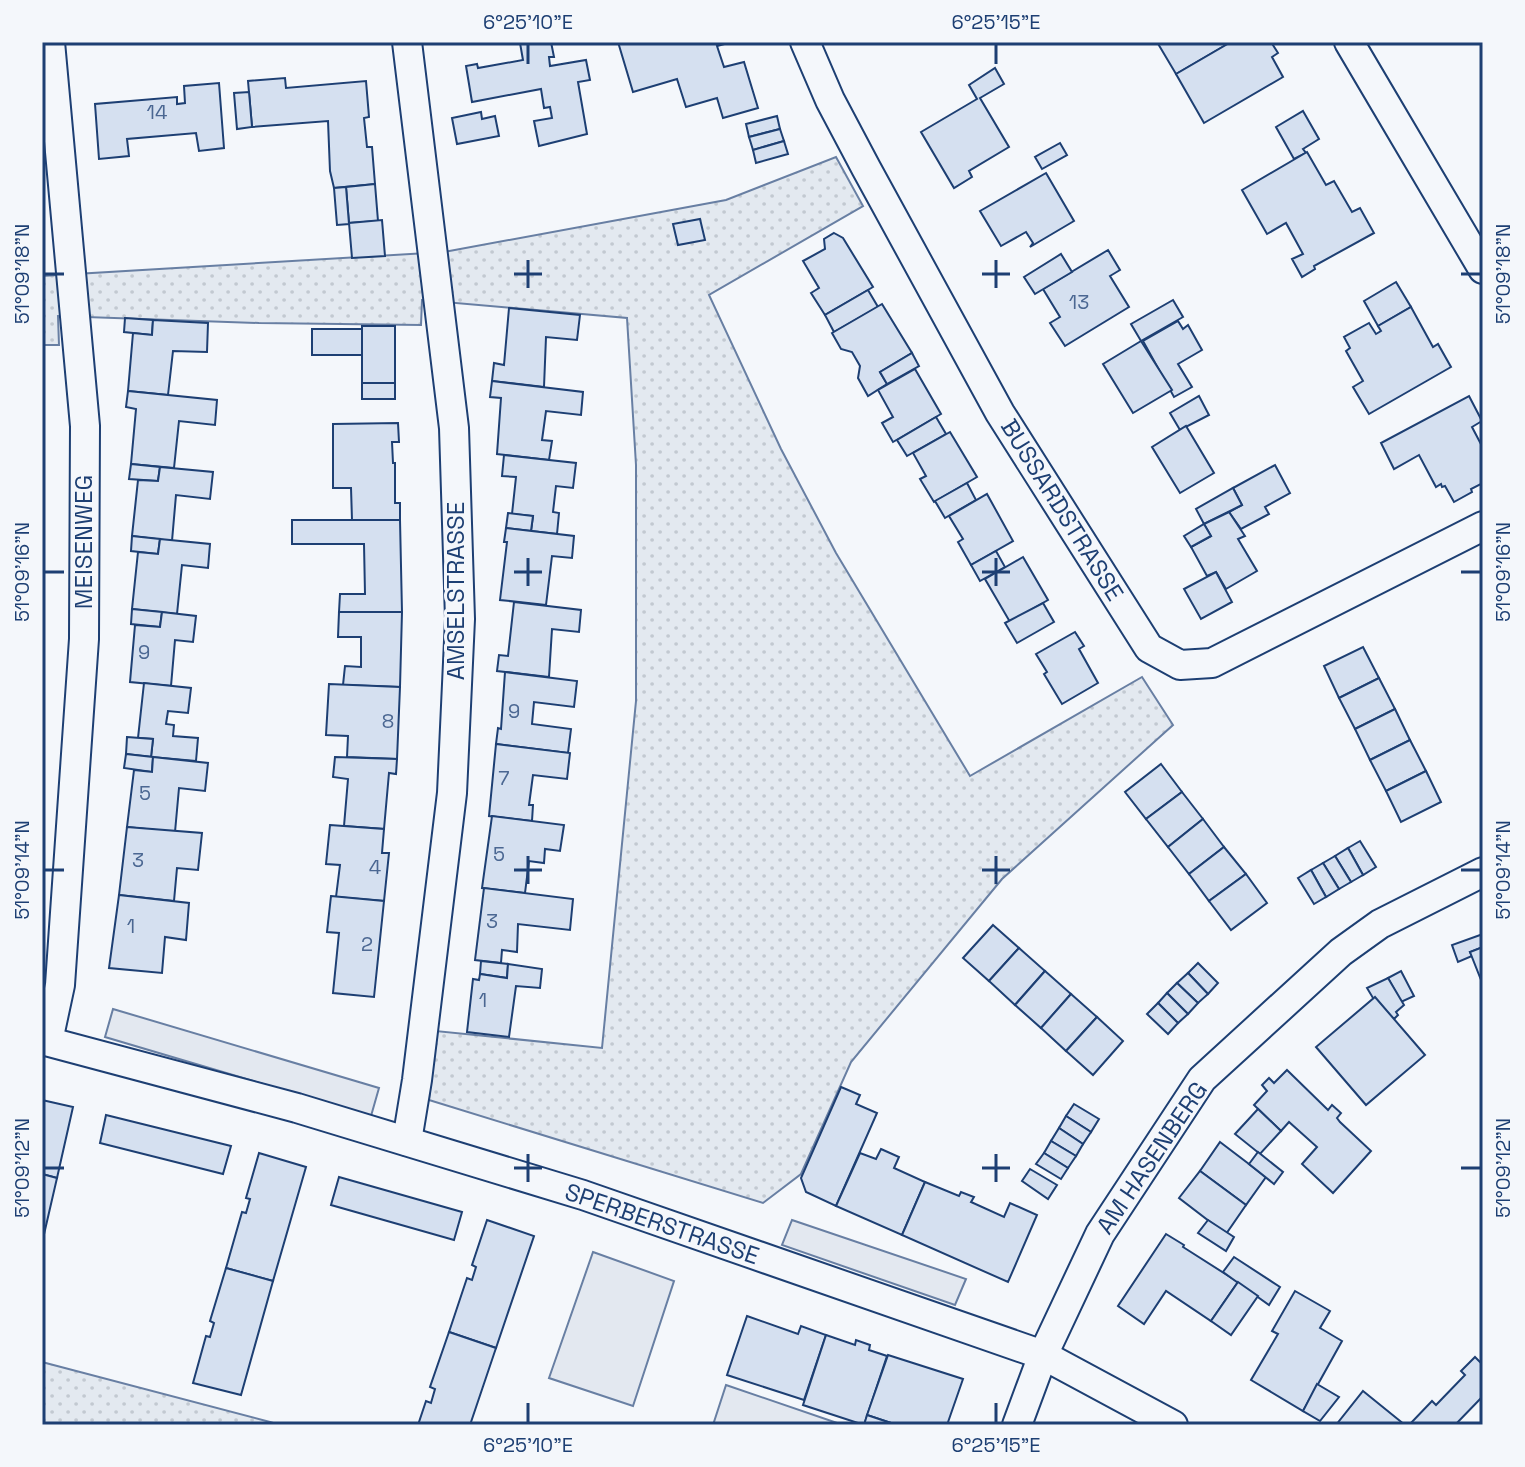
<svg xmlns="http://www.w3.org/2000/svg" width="1525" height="1467" font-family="'Space Grotesk',sans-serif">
	<defs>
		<pattern id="park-dots" width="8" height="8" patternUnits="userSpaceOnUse" patternTransform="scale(2)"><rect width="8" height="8" fill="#e3e9f0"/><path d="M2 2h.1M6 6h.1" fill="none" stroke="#c2c9d1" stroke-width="1.8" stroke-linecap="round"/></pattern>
	</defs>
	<rect width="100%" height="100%" fill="#f4f7fb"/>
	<g fill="url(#park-dots)" stroke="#687fa3" stroke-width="2">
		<polygon points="836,157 863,206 709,295 781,449 836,553 970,776 1142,677 1173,725 1002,879 851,1062 801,1174 763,1203 429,1100 436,1031 602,1048 636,701 636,465 627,318 422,300 421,325 259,323 58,316 59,345 42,345 42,276 444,252 726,200"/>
		<polygon points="42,1362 270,1422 280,1425 42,1425"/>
	</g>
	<g fill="#e3e8f0" stroke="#687fa3" stroke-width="2">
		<polygon points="113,1009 379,1088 371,1116 105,1037"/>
		<polygon points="792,1220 966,1279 955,1305 782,1245"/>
		<polygon points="593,1252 674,1281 633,1406 549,1378"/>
		<polygon points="726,1385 843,1425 713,1425"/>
	</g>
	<g fill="#d5e0f0" stroke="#1d3f73" stroke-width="2">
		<polygon points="551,42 554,57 549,57 550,66 586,60 590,80 578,82 587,134 539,146 534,121 552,118 550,107 544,108 541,89 472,102 466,66 477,64 478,68 523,60 520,43"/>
		<polygon points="618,42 732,42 717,46 724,67 744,62 758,108 723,118 717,98 686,107 677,79 633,92"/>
		<polygon points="1157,42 1231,42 1176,74"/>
		<polygon points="1231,42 1271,42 1278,53 1272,57 1283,77 1204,123 1176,74"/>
		<polygon points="995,68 1004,84 980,98 1009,147 969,171 972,177 954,188 921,132 977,99 969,85"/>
		<polygon points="285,78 286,88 366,81 369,117 364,118 367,147 372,147 375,184 334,188 330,171 328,121 252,127 248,81"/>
		<polygon points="219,83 224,148 199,151 196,133 127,139 129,156 99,159 95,104 177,97 177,104 185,103 184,86"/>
		<polygon points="249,92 252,127 237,129 234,93"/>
		<polygon points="1303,111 1319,139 1303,149 1306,153 1294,159 1276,127"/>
		<polygon points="481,112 482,119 495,116 499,136 457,144 452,118"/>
		<polygon points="777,116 780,129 749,137 746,124"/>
		<polygon points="780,129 784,141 753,150 749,137"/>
		<polygon points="784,141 788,154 756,163 753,150"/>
		<polygon points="1060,143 1067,155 1042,169 1035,157"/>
		<polygon points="1307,152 1326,185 1334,181 1352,212 1360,208 1374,233 1314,266 1315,269 1302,277 1292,259 1303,254 1286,223 1267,234 1242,190"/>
		<polygon points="1046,173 1074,221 1030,247 1033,243 1026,232 1001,246 980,211"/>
		<polygon points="375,184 378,221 349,223 346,187"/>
		<polygon points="346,187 349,224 337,225 334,188"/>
		<polygon points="700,219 705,240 678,245 673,224"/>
		<polygon points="382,220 385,256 352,258 349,223"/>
		<polygon points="834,233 843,238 873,287 825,315 811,293 819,288 803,261 825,249 824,239"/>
		<polygon points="1108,250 1120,270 1110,276 1129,307 1065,346 1050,323 1060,317 1043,289"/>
		<polygon points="1061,254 1072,272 1035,294 1024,277"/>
		<polygon points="1396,282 1411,307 1378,326 1364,301"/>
		<polygon points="868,290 878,307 834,332 825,315"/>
		<polygon points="1173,300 1183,317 1141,341 1131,324"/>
		<polygon points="882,304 912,353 880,372 887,384 868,396 858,378 860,366 852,352 841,349 832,333"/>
		<polygon points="1411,307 1433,347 1438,344 1451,367 1369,414 1353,387 1363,381 1346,351 1350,348 1344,337 1369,323 1376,334 1381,331 1378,326"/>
		<polygon points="509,308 580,315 577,340 546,337 544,387 492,381 494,363 504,365"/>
		<polygon points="125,318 153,320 152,335 124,332"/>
		<polygon points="153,320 208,323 207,352 173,351 168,395 128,391 133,333 152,335"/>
		<polygon points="1178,321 1183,329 1188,325 1202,350 1178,364 1192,387 1174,397 1143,341"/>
		<rect x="362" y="326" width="33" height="57"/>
		<rect x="312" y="329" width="50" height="26"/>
		<polygon points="1141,341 1172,390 1133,413 1103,364"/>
		<polygon points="912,353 919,366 887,384 880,372"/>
		<polygon points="915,369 941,414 893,442 882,423 893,417 878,390"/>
		<polygon points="492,381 583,392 581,415 546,411 542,440 552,441 549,460 497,454 501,398 490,397"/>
		<rect x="362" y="383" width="33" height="16"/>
		<polygon points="128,391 217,400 215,425 179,421 174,468 131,464 136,409 126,407"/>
		<polygon points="1199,396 1209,415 1180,430 1170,413"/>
		<polygon points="1469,396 1482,421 1472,427 1483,448 1483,483 1471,489 1472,492 1454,502 1445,486 1442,487 1441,484 1436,487 1419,455 1394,469 1381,443"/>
		<polygon points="936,417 946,434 907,456 897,440"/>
		<polygon points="398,423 399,442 392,442 393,463 395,463 395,503 400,503 400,520 352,520 351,488 333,488 333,424"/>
		<polygon points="1186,426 1214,473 1180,493 1152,447"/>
		<polygon points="950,432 977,477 934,502 920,479 926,476 913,453"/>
		<polygon points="504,455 576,463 573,488 556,486 553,512 559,513 557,534 531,531 533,516 512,514 516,477 502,476"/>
		<polygon points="131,464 160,467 158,481 129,479"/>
		<polygon points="1275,465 1290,493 1265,507 1269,514 1241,529 1229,512 1242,505 1233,488"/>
		<polygon points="160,467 213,472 210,499 176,495 172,541 132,536 138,480 158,481"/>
		<polygon points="967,483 976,500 945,518 935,501"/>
		<polygon points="1233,488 1242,505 1204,524 1196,509"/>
		<polygon points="987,494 1013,541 971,565 958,542 963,539 949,516"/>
		<polygon points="1229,512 1245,536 1238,539 1257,571 1226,589 1216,572 1207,576 1191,547 1211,536 1204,524"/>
		<polygon points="508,513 533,516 531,531 506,528"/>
		<polygon points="292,520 400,520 402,612 339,612 340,594 365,594 364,544 292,544"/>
		<polygon points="1204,524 1211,536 1191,547 1184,536"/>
		<polygon points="506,528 574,536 572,558 552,556 546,605 500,600 507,542 504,542"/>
		<polygon points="132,536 160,539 158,554 131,551"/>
		<polygon points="160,539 210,544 208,568 182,565 177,614 132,609 138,552 158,554"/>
		<polygon points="996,551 1005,567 980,581 971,565"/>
		<polygon points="1023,557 1048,600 1010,622 985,579"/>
		<polygon points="1216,572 1232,602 1201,619 1184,589"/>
		<polygon points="514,602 581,610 579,632 552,629 549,677 497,671 499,655 508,656"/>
		<polygon points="1043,603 1054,622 1017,643 1005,623"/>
		<polygon points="132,609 162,612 160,627 131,624"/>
		<polygon points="162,612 196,616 193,642 175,640 171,686 130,682 135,625 160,627"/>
		<polygon points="339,612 402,612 400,687 343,685 345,666 361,667 361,637 338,637"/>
		<polygon points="1075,632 1084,646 1079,649 1098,683 1062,704 1044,674 1047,672 1036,654"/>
		<polygon points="1363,647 1379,678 1339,698 1324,666"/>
		<polygon points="505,672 577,681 574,707 534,702 532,724 571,729 568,753 496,744 498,728 501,729"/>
		<polygon points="1379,678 1395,709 1355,729 1339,698"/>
		<polygon points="144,683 191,688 188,713 168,711 166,724 174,725 173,736 198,738 196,761 151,757 153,739 138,738"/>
		<polygon points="329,684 400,687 397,759 347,757 348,736 326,735"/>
		<polygon points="1395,709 1410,740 1370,760 1355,729"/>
		<polygon points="127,737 153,739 151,757 126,754"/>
		<polygon points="1410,740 1426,771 1386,791 1370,760"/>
		<polygon points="496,744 570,753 567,779 533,775 529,805 533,805 532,821 489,816"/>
		<polygon points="126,754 153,757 152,772 124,768"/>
		<polygon points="153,757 208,763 205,791 179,788 175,832 127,827 134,770 152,772"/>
		<polygon points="335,757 397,759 396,774 389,773 384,829 344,826 348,779 333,777"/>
		<polygon points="1161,764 1182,792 1146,819 1125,792"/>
		<polygon points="1426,771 1441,802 1401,822 1386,791"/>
		<polygon points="1182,792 1203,819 1168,847 1146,819"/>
		<polygon points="492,816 564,825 560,851 545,849 544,863 529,861 525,893 482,888"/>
		<polygon points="1203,819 1224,847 1189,874 1168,847"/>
		<polygon points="330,825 384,829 382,853 389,853 384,901 336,897 340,865 326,864"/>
		<polygon points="127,827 202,833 198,870 177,868 174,901 119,895"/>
		<polygon points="1360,841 1376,867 1363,875 1348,848"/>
		<polygon points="1224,847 1246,874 1209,901 1189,874"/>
		<polygon points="1348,848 1363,875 1351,882 1335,856"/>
		<polygon points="1335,856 1351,882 1339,889 1323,863"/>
		<polygon points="1323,863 1339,889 1326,897 1311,870"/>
		<polygon points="1311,870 1326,897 1314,904 1298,878"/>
		<polygon points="1246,874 1267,903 1231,930 1209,901"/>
		<polygon points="484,888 573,899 570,930 518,924 517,952 502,950 501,963 475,960"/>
		<polygon points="119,895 189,903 186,940 165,937 162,973 109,968"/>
		<polygon points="331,896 384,901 374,997 333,993 339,933 327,932"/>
		<polygon points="993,925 1019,948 989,981 963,958"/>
		<polygon points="1483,934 1483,947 1470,952 1472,956 1458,962 1452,945"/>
		<polygon points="1483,947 1483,985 1470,952"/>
		<polygon points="1019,948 1045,971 1015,1005 989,981"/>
		<polygon points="481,961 508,964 507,978 480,974"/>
		<polygon points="1198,963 1218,983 1208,994 1188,973"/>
		<polygon points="508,964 542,969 540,988 516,986 509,1037 467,1032 473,979 479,980 480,974 507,978"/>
		<polygon points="1045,971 1071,994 1041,1028 1015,1005"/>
		<polygon points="1401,971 1414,996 1401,1002 1388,978"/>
		<polygon points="1188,973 1208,994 1198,1003 1177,983"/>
		<polygon points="1388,978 1404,1005 1396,1012 1398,1015 1394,1019 1373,998 1367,988"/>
		<polygon points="1177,983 1198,1003 1188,1014 1167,993"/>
		<polygon points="1167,993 1188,1014 1178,1023 1158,1003"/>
		<polygon points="1071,994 1097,1017 1066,1051 1041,1028"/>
		<polygon points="1375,997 1425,1055 1366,1105 1316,1047"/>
		<polygon points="1158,1003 1178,1023 1168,1034 1147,1014"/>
		<polygon points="1097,1017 1123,1041 1093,1075 1066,1051"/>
		<polygon points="1287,1070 1328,1110 1332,1105 1341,1113 1337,1118 1340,1122 1371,1151 1333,1193 1302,1164 1317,1147 1289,1122 1281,1131 1254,1105 1267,1091 1262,1085 1269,1078 1274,1083"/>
		<polygon points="841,1087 860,1095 856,1104 877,1113 836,1206 806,1192 801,1178"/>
		<polygon points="42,1100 73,1107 57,1178 42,1174"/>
		<polygon points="1074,1104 1099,1119 1091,1132 1066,1116"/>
		<polygon points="1258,1109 1281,1131 1260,1154 1235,1134"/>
		<polygon points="106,1115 231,1146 223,1174 100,1143"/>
		<polygon points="1066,1116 1091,1132 1083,1144 1059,1128"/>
		<polygon points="1059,1128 1083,1144 1076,1156 1051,1141"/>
		<polygon points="1051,1141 1076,1156 1068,1168 1044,1153"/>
		<polygon points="1220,1142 1266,1177 1246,1205 1200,1171"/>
		<polygon points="881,1149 899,1157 894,1168 925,1182 902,1235 836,1206 860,1153 876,1159"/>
		<polygon points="1258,1152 1283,1172 1274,1184 1249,1164"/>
		<polygon points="259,1153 306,1167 273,1281 226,1268 242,1212 246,1213 250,1199 246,1198"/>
		<polygon points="1044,1153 1068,1168 1061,1179 1036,1164"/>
		<polygon points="1030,1169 1057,1185 1048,1199 1022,1181"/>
		<polygon points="1200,1171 1246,1205 1226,1234 1179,1198"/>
		<polygon points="42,1174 57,1178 42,1243"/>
		<polygon points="339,1177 462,1212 454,1240 331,1205"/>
		<polygon points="925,1182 959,1196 961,1192 974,1197 971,1202 1004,1217 1010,1203 1037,1215 1008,1282 902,1235"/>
		<polygon points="487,1220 534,1236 496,1348 449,1332 467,1278 472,1280 476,1267 472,1265"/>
		<polygon points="1208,1220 1234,1237 1226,1251 1198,1233"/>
		<polygon points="1166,1234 1184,1245 1183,1247 1238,1282 1211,1321 1166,1291 1144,1324 1118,1306"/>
		<polygon points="1234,1257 1280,1287 1269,1305 1223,1272"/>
		<polygon points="226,1268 273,1281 241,1395 193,1383 206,1336 210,1337 214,1323 210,1321"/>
		<polygon points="1238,1282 1258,1296 1231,1335 1211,1321"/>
		<polygon points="1295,1291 1330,1311 1320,1328 1342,1341 1303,1411 1251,1380 1278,1334 1272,1331"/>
		<polygon points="747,1316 798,1334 801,1326 826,1335 804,1400 727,1375"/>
		<polygon points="449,1332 496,1348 470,1425 418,1425 426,1401 431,1403 435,1389 430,1387"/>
		<polygon points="826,1335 855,1345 856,1340 870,1345 869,1350 887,1356 864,1425 803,1405"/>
		<polygon points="888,1355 963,1379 947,1425 897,1425 867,1415"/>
		<polygon points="1475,1357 1483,1365 1483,1396 1455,1425 1409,1425 1432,1401 1436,1405 1465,1375 1461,1371"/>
		<polygon points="1317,1384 1339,1397 1320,1421 1303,1411"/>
		<polygon points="1363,1391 1405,1425 1336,1425"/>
		<polygon points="867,1415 897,1425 864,1425"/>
	</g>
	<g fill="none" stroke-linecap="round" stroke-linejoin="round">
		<defs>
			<g id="street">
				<polyline points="407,42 454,428 460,619 452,793 417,1080 407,1141"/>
				<polyline points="805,42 830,100 866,168 1000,413 1149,648 1180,665 1212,663 1483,526"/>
				<polyline points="1349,42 1483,269"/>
				<polyline points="42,1040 297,1108 583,1195 1043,1355 1173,1425"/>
				<polyline points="48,1041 60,985 84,639 85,426 50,42"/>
				<polyline points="1017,1425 1043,1355 1100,1234 1202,1079 1341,952 1380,924 1483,872"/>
			</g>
		</defs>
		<use href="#street" stroke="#1d3f73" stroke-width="32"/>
		<use href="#street" stroke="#f4f7fb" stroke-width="28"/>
	</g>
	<path fill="none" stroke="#1d3f73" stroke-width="3" d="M 528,44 L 528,64M 996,44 L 996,64M 528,260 L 528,288M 996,260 L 996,288M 44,274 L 64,274M 514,274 L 542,274M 982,274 L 1010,274M 1461,274 L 1481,274M 528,558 L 528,586M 996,558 L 996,586M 44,572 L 64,572M 514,572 L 542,572M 982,572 L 1010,572M 1461,572 L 1481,572M 528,856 L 528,884M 996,856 L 996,884M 44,870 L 64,870M 514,870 L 542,870M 982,870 L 1010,870M 1461,870 L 1481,870M 528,1154 L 528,1182M 996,1154 L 996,1182M 44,1168 L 64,1168M 514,1168 L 542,1168M 982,1168 L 1010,1168M 1461,1168 L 1481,1168M 528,1403 L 528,1423M 996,1403 L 996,1423"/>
	<g text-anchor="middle" stroke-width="6" stroke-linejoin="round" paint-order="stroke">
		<g font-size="20" fill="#4b6792">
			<text x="157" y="119">14</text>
			<text x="1079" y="309">13</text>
			<text x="144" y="659">9</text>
			<text x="514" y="718">9</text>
			<text x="388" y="728">8</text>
			<text x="504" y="785">7</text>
			<text x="145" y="800">5</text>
			<text x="499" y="861">5</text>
			<text x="138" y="867">3</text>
			<text x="375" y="874">4</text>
			<text x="492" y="928">3</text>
			<text x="131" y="933">1</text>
			<text x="367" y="951">2</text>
			<text x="483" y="1007">1</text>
		</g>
		<g font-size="24" fill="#1d3f73" stroke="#f4f7fb">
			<text transform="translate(1062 510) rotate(58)" y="8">BUSSARDSTRASSE</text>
			<text transform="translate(84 542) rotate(-90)" y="8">MEISENWEG</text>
			<text transform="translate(456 591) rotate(-90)" y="8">AMSELSTRASSE</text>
			<text transform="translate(1152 1158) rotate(-56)" y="8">AM HASENBERG</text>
			<text transform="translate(662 1224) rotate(19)" y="8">SPERBERSTRASSE</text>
		</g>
	</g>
	<rect width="1525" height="1467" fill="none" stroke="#f4f7fb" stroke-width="88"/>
	<rect x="44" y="44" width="1437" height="1379" fill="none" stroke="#1d3f73" stroke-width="3"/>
	<g font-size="20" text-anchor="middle" fill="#1d3f73">
		<text x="528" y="29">6°25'10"E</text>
		<text x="996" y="29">6°25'15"E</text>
		<text transform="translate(22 274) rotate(-90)" y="7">51°09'18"N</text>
		<text transform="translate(1503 274) rotate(-90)" y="7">51°09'18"N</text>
		<text transform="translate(22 572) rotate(-90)" y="7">51°09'16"N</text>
		<text transform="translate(1503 572) rotate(-90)" y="7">51°09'16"N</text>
		<text transform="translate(22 870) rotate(-90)" y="7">51°09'14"N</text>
		<text transform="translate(1503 870) rotate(-90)" y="7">51°09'14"N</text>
		<text transform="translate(22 1168) rotate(-90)" y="7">51°09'12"N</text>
		<text transform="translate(1503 1168) rotate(-90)" y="7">51°09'12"N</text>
		<text x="528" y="1452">6°25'10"E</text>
		<text x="996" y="1452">6°25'15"E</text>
	</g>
</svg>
